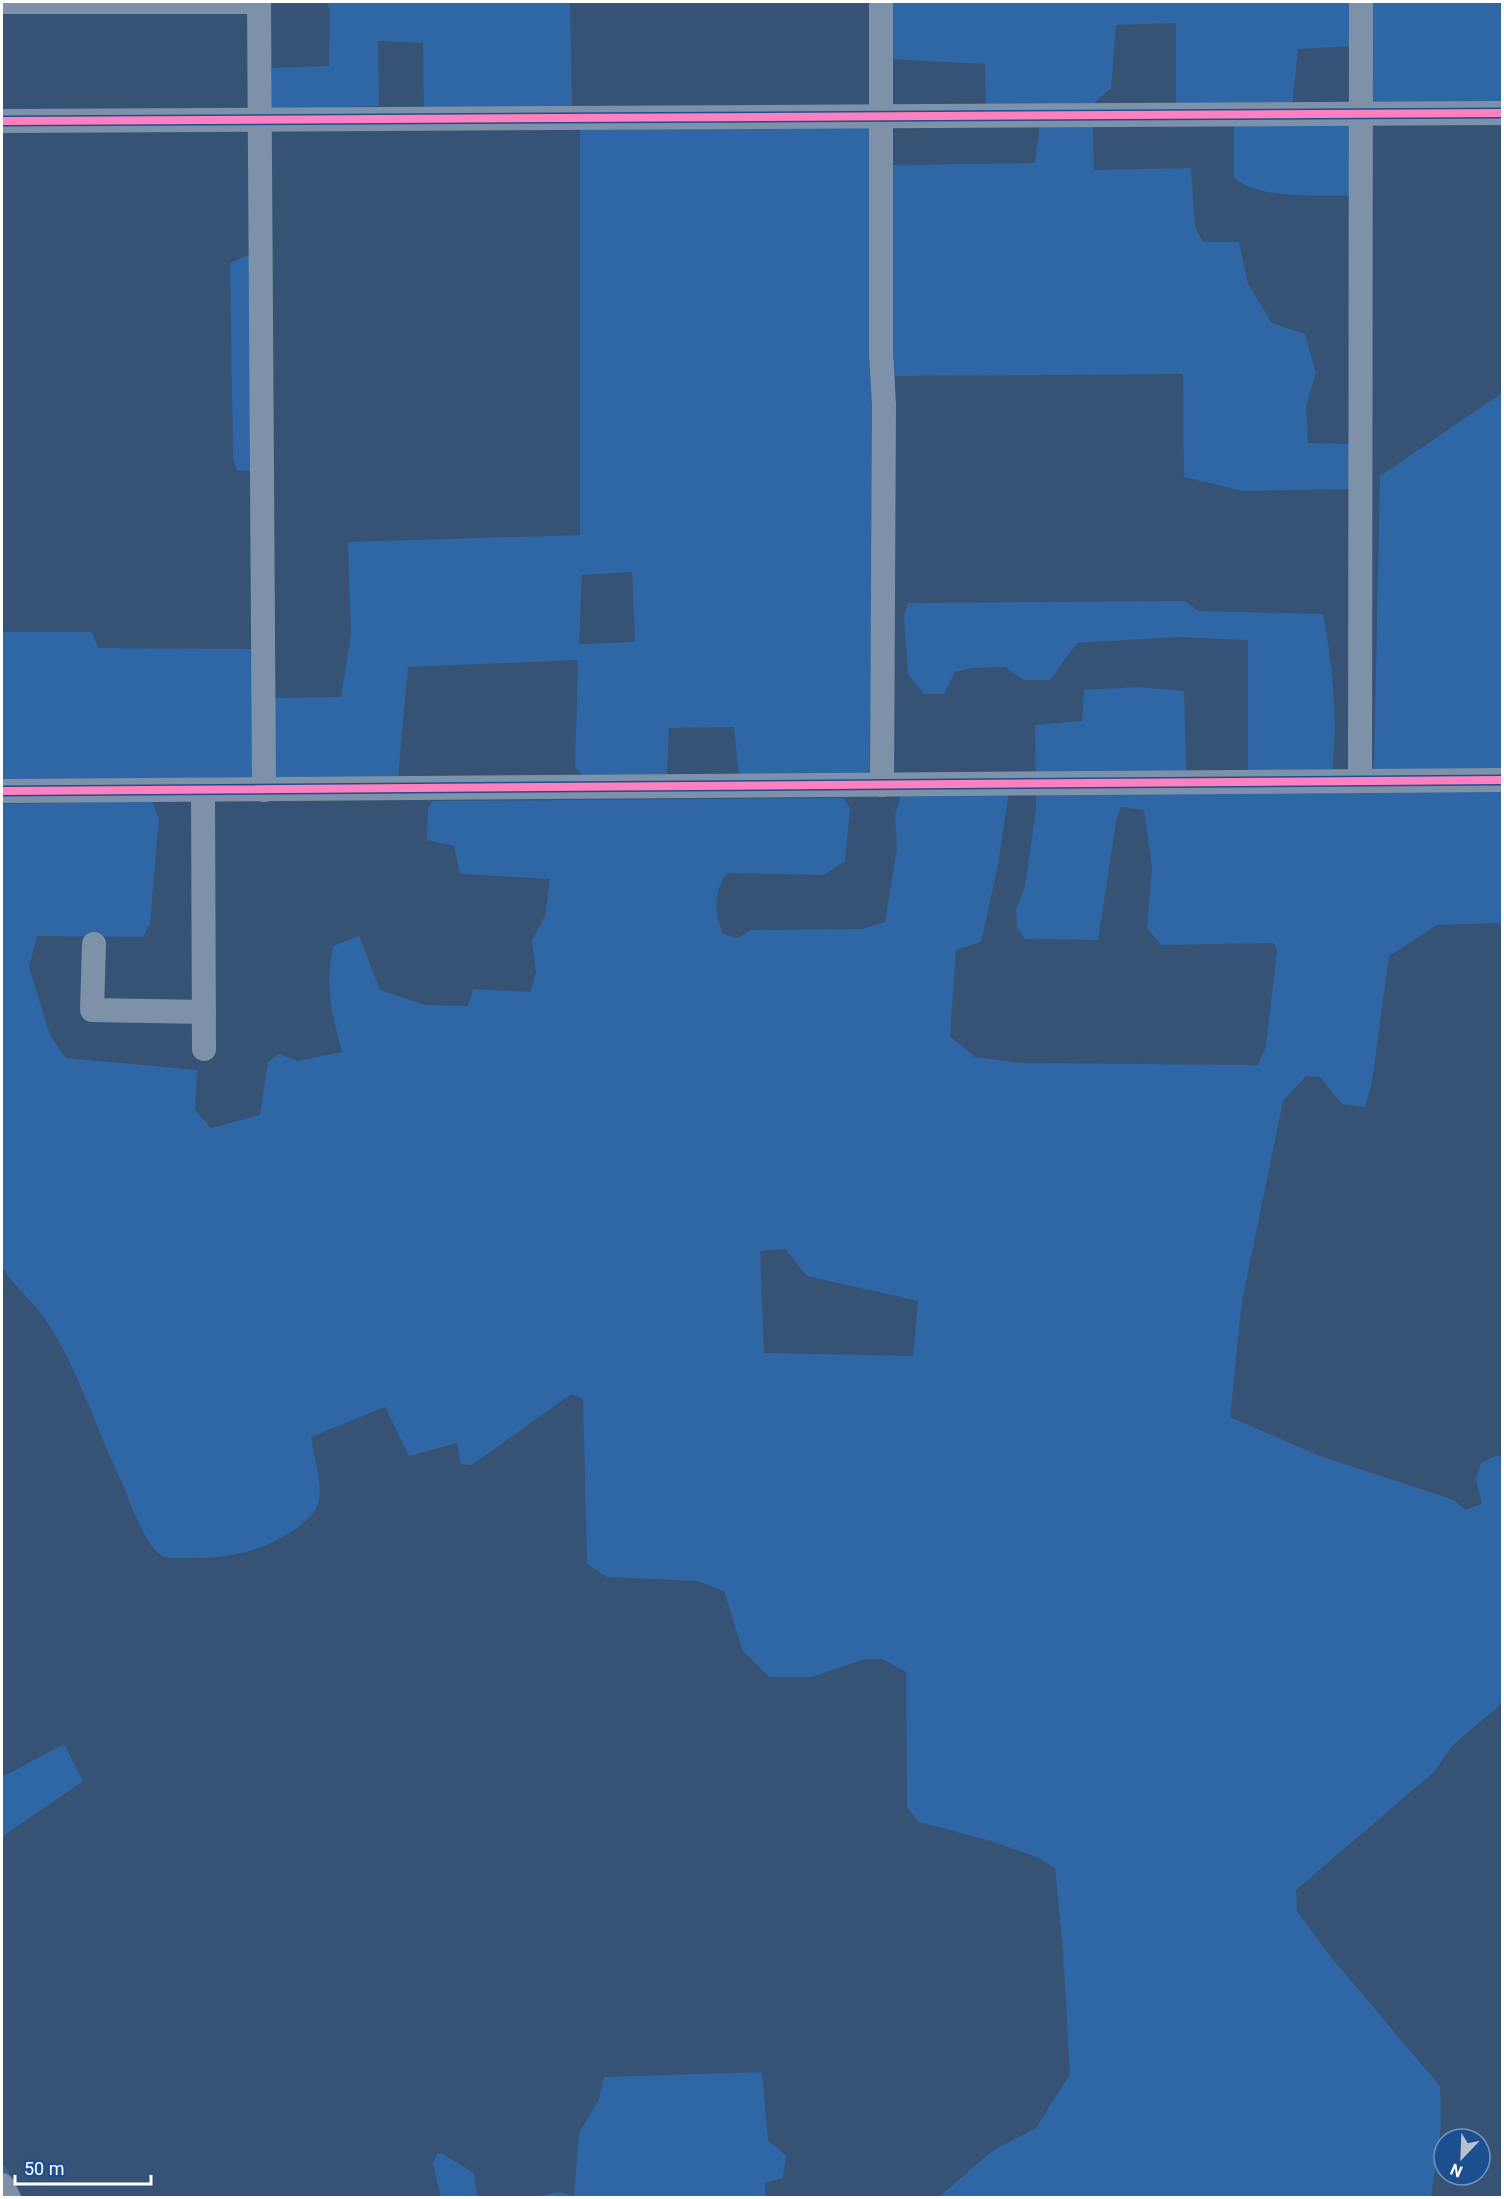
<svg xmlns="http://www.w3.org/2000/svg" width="1504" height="2199" font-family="Roboto,sans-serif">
	<rect width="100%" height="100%" fill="#365274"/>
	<g fill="#2f66a5" fill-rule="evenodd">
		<polygon points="326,2 615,2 570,3 572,107 424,108 423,43 378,41 379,106 272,109 272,68 329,66 330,10"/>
		<polygon points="888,2 1354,2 1355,46 1298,49 1292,108 1176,107 1176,23 1116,25 1111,88 1091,106 986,106 985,64 888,59"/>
		<rect x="1368" y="2" width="134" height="103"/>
		<path d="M 1352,116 L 1354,196 C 1321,195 1260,200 1234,178 L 1234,119 Z"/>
		<polygon points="1040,122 1093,124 1094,170 1191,168 1195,227 1203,242 1239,242 1248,284 1272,323 1305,334 1316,373 1306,406 1308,443 1350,444 1355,489 1243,491 1184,477 1183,374 893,376 891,165 1035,163"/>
		<path d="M 866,123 L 876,133 L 876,756 L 869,773 L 739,776 L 734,727 L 669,728 L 667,774 L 586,778 L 575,768 L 578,660 L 408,667 L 398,778 L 281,780 L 273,775 L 275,698 L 341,697 L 351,635 L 348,542 L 580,535 L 580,126 ZM 632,572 L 635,642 L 579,644 L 582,575 Z"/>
		<polygon points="253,253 252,471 237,470 233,459 230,263"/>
		<path d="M 1502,393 L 1502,923 L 1437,925 L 1389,956 L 1372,1082 L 1365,1107 L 1342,1104 L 1320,1077 L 1306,1076 L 1283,1101 L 1242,1301 L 1230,1417 L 1320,1456 L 1454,1500 L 1466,1510 L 1482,1504 L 1476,1479 L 1481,1463 L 1497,1455 L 1502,1458 L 1502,1703 L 1452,1746 L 1434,1772 L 1296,1890 L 1297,1911 L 1330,1956 L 1440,2086 L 1441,2127 L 1431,2197 L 939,2197 L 992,2151 L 1036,2128 L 1070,2074 L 1063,1952 L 1055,1868 L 1039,1858 L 991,1841 L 919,1822 L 907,1807 L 906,1672 L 882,1659 L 864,1659 L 813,1677 L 769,1677 L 743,1651 L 724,1591 L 697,1581 L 607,1577 L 587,1564 L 583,1399 L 571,1394 L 472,1465 L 461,1464 L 457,1443 L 409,1456 L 385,1407 L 311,1437 C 320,1491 335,1509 279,1539 C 249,1555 220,1558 187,1558 C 180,1558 170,1559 164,1557 C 146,1549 130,1502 122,1483 C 97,1430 79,1372 47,1322 C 34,1301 14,1288 2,1266 L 2,804 L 152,801 L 159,818 L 150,924 L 143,937 L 37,936 L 29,967 L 50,1035 L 66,1058 L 197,1070 L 195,1110 L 211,1128 L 260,1115 L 268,1062 L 279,1054 L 298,1061 L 342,1052 C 331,1011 325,989 333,946 L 359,936 L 380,990 L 425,1005 L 468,1006 L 473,989 L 530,992 L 536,972 L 532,941 L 545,916 L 550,879 L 460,874 L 454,846 L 427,840 L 428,808 L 433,801 L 843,798 L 850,808 L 845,861 L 824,875 L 727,873 C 713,893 714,912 723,934 L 738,938 L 750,930 L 863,929 L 885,922 L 897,848 L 895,816 L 901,794 L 1009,792 L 998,865 L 981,942 L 956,950 L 950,1036 L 975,1057 L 1023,1063 L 1258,1065 L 1266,1046 L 1277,950 L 1273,943 L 1161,945 L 1147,928 L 1152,868 L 1144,810 L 1121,807 L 1116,822 L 1098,940 L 1025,939 L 1017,927 L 1016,910 L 1025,886 L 1036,809 L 1035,725 L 1082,721 L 1084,690 L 1137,687 L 1184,691 L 1187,792 L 1368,792 L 1374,763 L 1380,476 ZM 785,1249 L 807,1276 L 918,1301 L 913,1356 L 764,1353 L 760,1251 Z"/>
		<path d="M 1185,601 L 1198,611 L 1323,614 C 1333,668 1338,719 1332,774 L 1248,771 L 1248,640 L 1176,637 L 1077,643 L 1050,680 L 1023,680 L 1005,667 L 972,668 L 955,672 L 944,694 L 924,694 L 908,674 L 904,616 L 908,603 Z"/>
		<polygon points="2,632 92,632 98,648 255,649 255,774 250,779 2,780"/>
		<polygon points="64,1744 83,1781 2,1837 2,1777"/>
		<polygon points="762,2072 768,2140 786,2156 783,2178 765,2183 765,2197 537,2197 558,2192 574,2196 579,2133 599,2099 604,2077"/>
		<polygon points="437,2153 443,2154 474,2173 477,2197 441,2197 433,2164"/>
	</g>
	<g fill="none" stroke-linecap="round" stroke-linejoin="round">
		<polyline stroke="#3b618d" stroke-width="5" points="2,2166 9,2178"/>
		<g stroke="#7d92a8" stroke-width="24">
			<polyline points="2,2 259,2"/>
			<polyline points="259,2 264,790"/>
			<polyline points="881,2 881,352 884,404 882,785"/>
			<polyline points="2,121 1502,113"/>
			<polyline points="1360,781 1361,2"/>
			<polyline points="2,791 1502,780"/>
			<polyline points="203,791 204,1049"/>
			<polyline points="94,944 92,1010 204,1012"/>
			<polyline points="2,2185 9,2198"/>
		</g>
		<defs>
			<g id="cycleway">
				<polyline points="2,121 1502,113"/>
				<polyline points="2,791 1502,780"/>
			</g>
		</defs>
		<use href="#cycleway" stroke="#1b4f8f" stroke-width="11"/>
		<use href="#cycleway" stroke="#ff80c0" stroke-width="8"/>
	</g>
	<rect width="1504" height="2199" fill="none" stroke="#ffffff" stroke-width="6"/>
	<g transform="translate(1462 2157) rotate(203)"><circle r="28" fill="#1b4f8f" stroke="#7695bc" stroke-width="1.5"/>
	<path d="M0-4.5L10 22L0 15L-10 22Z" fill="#b9c2ce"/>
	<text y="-9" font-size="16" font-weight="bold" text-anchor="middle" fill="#ffffff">N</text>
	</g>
	<path d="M15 2175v9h136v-9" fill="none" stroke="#ffffff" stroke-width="3"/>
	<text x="24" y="2175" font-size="18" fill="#ffffff" stroke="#1b4f8f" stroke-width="4.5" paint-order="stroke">50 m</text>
</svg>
